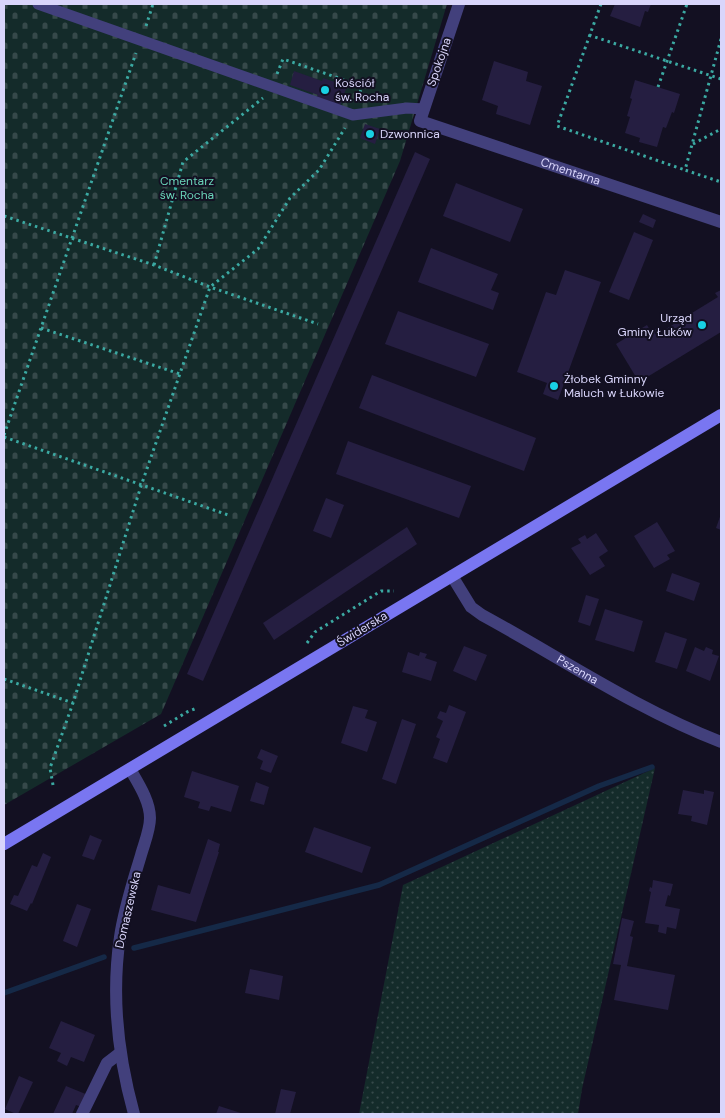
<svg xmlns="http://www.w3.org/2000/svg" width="725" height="1118" font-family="'DM Sans',sans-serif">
	<defs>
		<pattern id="grass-dots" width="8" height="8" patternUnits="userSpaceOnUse" patternTransform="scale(1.25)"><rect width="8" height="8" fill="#142b2a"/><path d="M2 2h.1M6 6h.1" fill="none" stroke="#36494a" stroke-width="1.8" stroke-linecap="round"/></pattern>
		<pattern id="cemetery-stones" width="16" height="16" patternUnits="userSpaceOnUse" patternTransform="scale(1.25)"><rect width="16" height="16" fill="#142b2a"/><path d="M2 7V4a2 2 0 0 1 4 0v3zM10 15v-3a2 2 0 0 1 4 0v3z" fill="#36494a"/></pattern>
	</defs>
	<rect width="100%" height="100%" fill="#131022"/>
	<polygon fill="url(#grass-dots)" points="655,768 582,1089 578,1114 359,1114 403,885"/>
	<polygon fill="url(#cemetery-stones)" points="4,4 447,4 400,161 161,714 4,805"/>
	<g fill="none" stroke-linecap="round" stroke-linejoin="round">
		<g stroke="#152947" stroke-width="5.5">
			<polyline points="134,948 379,885 599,786 652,767"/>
			<polyline points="4,993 104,957"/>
		</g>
	</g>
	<g fill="#251e41">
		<polygon points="615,4 651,4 648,12 645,11 640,27 610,16"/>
		<polygon points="494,61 528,72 526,81 542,86 530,125 496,114 498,106 482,100"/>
		<polygon points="294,71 322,81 323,78 347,86 340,106 316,97 318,95 290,85"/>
		<polygon points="635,80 680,94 674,113 672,112 666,128 663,127 657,147 639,142 640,138 625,133 630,117 627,116 632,99 630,98"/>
		<polygon points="365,124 380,129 375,144 360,138"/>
		<polygon points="415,152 430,159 203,681 187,674"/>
		<polygon points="456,183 523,209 510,242 443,216"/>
		<polygon points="643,214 656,220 653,228 639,222"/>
		<polygon points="634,232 653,240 629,300 609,292"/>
		<polygon points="431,248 498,274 491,290 499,293 493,310 418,282"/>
		<polygon points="565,270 601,282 558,400 543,394 547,383 517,372 546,292 556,295"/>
		<polygon points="721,290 721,332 639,382 616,344 647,325 651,332 658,327 661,332 718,297 715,293"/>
		<polygon points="398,311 489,344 476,377 385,344"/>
		<polygon points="372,375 536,438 524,471 359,408"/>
		<polygon points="348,441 471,486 459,518 336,474"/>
		<polygon points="326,498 344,505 331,538 313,531"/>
		<polygon points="721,514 721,530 716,528"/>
		<polygon points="657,522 675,551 667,555 670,559 654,568 634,536"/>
		<polygon points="407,527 417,544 274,640 263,623"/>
		<polygon points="596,533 608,551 599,557 605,566 590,575 571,548 581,543 578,539 585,535 587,539"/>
		<polygon points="672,573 700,583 694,601 666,591"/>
		<polygon points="586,595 599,599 590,626 578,622"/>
		<polygon points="605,609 643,621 634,652 595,640"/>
		<polygon points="665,632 687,639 677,669 655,662"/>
		<polygon points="464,646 487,655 476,681 453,671"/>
		<polygon points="695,647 704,651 706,647 713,650 712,654 719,656 710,681 686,671"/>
		<polygon points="408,652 419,656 420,652 427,654 425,658 437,662 431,681 402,672"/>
		<polygon points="449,705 466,712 447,763 433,758 440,739 436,737 443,721 437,718 440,711 446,713"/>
		<polygon points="353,706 368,710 365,718 377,722 367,752 341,743"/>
		<polygon points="402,719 416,724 396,784 382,779"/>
		<polygon points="261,749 278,756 271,773 260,769 263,761 257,758"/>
		<polygon points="192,771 239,786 231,812 211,806 209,811 198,808 200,802 184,797"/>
		<polygon points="256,782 269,787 264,805 250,801"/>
		<polygon points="683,790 704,794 704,790 714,792 707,825 691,821 692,816 678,814"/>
		<polygon points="314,827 371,847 362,873 305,852"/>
		<polygon points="90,835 102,840 94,860 82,856"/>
		<polygon points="208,839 220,844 218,852 219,852 196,922 151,910 158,885 190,894"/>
		<polygon points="43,853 51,857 32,904 31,903 27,911 10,904 14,895 18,896 32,865 37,867"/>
		<polygon points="653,880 673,884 670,896 668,895 665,906 680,909 676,929 667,927 666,934 658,932 659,925 645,923 651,892 649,891 650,887 652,888"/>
		<polygon points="77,904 91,909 77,947 63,941"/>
		<polygon points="622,918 634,921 630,936 633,937 627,966 675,975 668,1010 614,1000 621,965 613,964"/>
		<polygon points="250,969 283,976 279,1000 245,993"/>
		<polygon points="61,1021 95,1035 84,1062 71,1057 67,1066 57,1061 61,1053 49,1048"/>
		<polygon points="19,1076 33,1082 18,1114 16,1114 5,1109"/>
		<polygon points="66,1086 88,1095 82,1107 76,1105 72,1114 53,1114"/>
		<polygon points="281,1089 296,1092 290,1114 275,1114"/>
		<polygon points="219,1106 244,1114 216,1114"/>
	</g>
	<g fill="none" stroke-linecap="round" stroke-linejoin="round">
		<g stroke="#3ba9a2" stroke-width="3" stroke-dasharray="2.5 4" stroke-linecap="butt">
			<polyline points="601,4 557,126 685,170"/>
			<polyline points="146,26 153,4"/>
			<polyline points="589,35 721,79"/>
			<polyline points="721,39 685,170 721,182"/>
			<polyline points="277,74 283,59 362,86 358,99"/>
			<polyline points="658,87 687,4"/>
			<polyline points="693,144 721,129"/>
			<polyline points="4,216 154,265 210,287 318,324"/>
			<polyline points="154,265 183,162 263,98"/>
			<polyline points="41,328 180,374"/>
			<polyline points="4,435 136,53"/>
			<polyline points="4,437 231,516"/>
			<polyline points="307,643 315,632 381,591 394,591"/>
			<polyline points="4,679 73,703"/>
			<polyline points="164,726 187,712 197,708"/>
			<polyline points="53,785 50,768 73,703 141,486 210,287 258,249 290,198 319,170 345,128"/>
		</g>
		<polyline stroke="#42407c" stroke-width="11" points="38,4 353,115 407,108 424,109"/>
		<g stroke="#42407c" stroke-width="12">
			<path id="s1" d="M 459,4 L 420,121 L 721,222"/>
			<path id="s2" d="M 452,576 L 471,607 L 482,615 C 561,658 636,709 721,742"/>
			<path d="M 130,769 C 138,783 150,801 150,818 C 150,830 144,844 141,855 C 133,882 124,909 120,937 C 111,997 118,1056 134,1114"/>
			<polyline points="82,1114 107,1063 120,1053"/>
		</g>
		<polyline stroke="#7976f1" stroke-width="12" points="4,844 721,415"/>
	</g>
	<g fill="#18d1e4" stroke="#131022" stroke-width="2">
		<circle cx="325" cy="90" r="5"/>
		<circle cx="370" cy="134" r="5"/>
		<circle cx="702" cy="325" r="5"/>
		<circle cx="554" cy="386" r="5"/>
	</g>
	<g text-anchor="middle" stroke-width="4" stroke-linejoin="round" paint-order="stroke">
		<g font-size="12" fill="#d9d5fb" stroke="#131022">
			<text transform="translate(439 62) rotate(-71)" y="4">Spokojna</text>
			<text dy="4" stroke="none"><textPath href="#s1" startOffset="282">Cmentarna</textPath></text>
			<text transform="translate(362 629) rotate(-31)" y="4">Świderska</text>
			<text dy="4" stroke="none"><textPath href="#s2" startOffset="160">Pszenna</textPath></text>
			<text transform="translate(128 910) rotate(-77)" y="4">Domaszewska</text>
		</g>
		<g font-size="12" fill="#d9d5fb" stroke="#131022" text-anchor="start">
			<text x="335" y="87">Kościół<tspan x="335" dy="14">św. Rocha</tspan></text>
			<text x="380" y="138">Dzwonnica</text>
			<text x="692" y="322" text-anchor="end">Urząd<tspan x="692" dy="14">Gminy Łuków</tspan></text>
			<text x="564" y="383">Żłobek Gminny<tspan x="564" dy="14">Maluch w Łukowie</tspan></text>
		</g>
		<g font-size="12" fill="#69d3b8" stroke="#131022">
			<text x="187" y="185">Cmentarz<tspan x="187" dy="14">św. Rocha</tspan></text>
		</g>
	</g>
	<rect width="725" height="1118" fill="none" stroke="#d9d5fb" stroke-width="10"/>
</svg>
